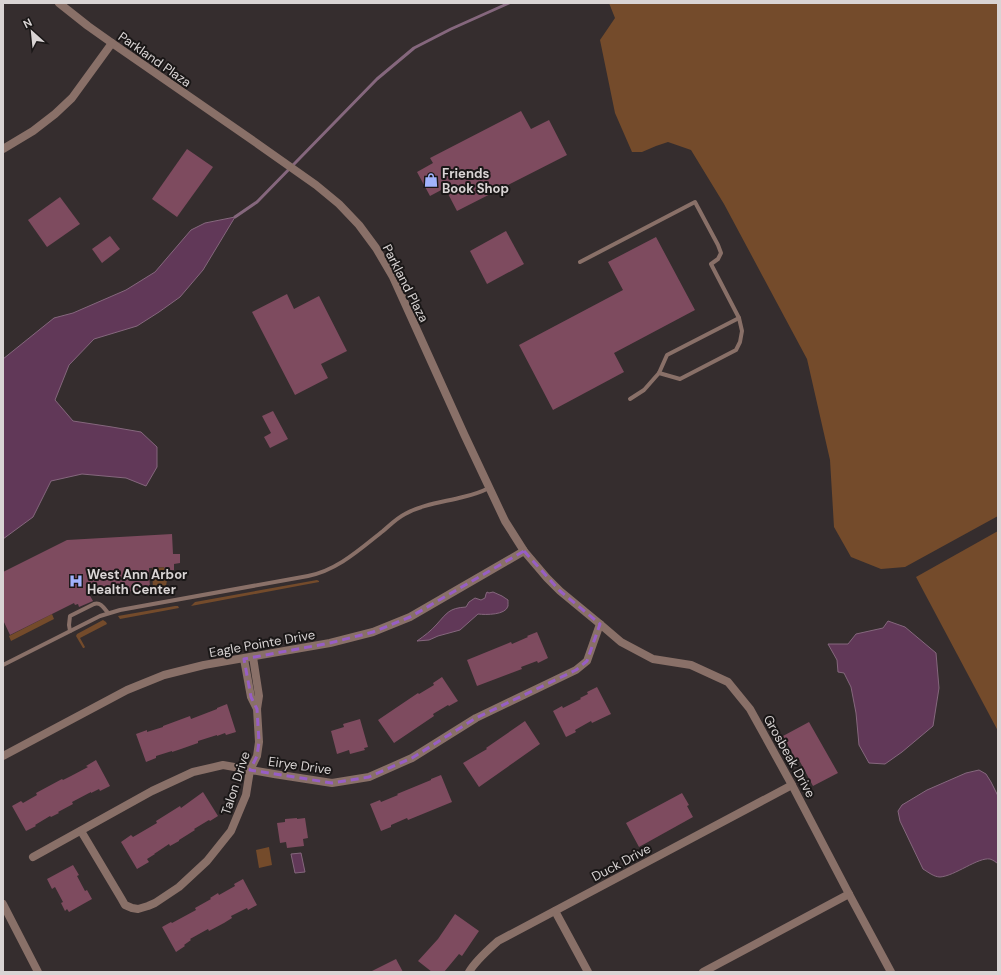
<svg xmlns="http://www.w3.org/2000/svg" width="1001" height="975" font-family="'DM Sans',sans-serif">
	<rect width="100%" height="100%" fill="#352d2e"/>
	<g fill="#744b2b">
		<polygon points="609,3 998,3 998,516 905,567 881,569 851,557 834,527 830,460 807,359 724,204 691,150 668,142 656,146 642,152 632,152 615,113 600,40 615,18"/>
		<polygon points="998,531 998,731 916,577"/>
		<polygon points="166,567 167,580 166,586 153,589 152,568"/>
		<polygon points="317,580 319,581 319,582 191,606 195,602"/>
		<polygon points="175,606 178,606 179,608 120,619 118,616"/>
		<polygon points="52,614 54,619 11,641 9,636"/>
		<polygon points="103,620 106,622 107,624 80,638 85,647 84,648 83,648 76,636 77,634"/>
		<polygon points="269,847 272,865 259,868 256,850"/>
	</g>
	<g fill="#613858" stroke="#85677d">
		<polygon points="235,217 203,270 180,297 159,312 137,326 94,339 69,365 55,400 73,421 112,427 141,432 157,447 157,467 146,486 126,478 82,474 51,481 33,517 3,539 3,359 54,318 73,313 126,290 155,272 191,230 205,223"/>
		<path d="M 487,592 L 489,593 L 493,592 L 502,596 L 508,600 C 508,601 508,605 508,606 C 506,615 486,615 478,614 L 460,630 L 438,636 L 429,640 L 417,641 C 424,636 431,631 437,624 C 447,613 449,608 466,607 L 469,602 L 475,598 L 481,600 L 485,598 L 486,594 Z"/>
		<polygon points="888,621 905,627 936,653 939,688 933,726 902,752 885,764 869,763 859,745 856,713 851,687 844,673 838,672 837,660 828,644 848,644 856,634 883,628"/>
		<path d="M 979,770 L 986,774 L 991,782 L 998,796 L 998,864 C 996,862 993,860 990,859 C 978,857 955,876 940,877 C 934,877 928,872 923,869 L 900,821 L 898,811 L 902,805 L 927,790 L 966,773 Z"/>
		<polygon points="301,853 305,872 295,873 291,854"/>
	</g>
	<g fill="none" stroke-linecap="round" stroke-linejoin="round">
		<polyline stroke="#85677d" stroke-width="3" points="235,217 257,202 377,79 414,48 451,29 509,3"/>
	</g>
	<g fill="#7e4b5f">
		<polygon points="521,111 531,129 549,120 567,155 457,211 445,188 430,196 417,172 433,163 430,158"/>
		<polygon points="187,149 213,167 177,217 152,199"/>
		<polygon points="60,197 80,224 47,247 28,220"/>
		<polygon points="506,231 524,264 487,284 470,251"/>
		<polygon points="110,236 120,249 102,263 92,249"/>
		<polygon points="656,237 695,310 614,353 624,372 553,410 519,345 623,290 608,262"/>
		<polygon points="287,294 294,309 319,296 347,351 321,364 328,378 295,395 252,312"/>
		<polygon points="273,411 288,439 270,448 264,437 271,433 262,416"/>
		<polygon points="172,534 173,554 180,554 180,563 174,564 174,570 165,571 164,567 149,568 150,590 89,594 93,601 79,607 78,604 75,605 74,603 10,635 3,620 3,572 67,540"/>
		<polygon points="537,632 548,658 538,663 537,661 521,667 522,669 477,686 467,660 511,642 512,644 528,637 527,636"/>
		<polygon points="442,677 458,701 449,706 448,705 433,714 434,716 394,743 378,720 418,693 419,694 434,685 433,683"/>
		<polygon points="597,687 611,714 592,723 591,721 575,730 576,732 566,737 553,711 562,706 563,708 581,699 580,698 588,694 587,692"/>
		<polygon points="227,704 236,732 226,735 225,733 217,736 217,735 198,741 198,743 181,749 172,752 172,751 156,756 156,758 146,762 136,734 147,730 147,732 163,727 163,726 190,716 191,719 217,709 217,708"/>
		<polygon points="360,719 368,747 364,748 365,750 350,754 349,750 337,754 331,731 344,727 343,724"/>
		<polygon points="525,721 540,744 479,787 463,763 487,749 486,748"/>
		<polygon points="809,722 838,773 813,786 798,758 796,760 783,736"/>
		<polygon points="96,760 110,786 100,791 99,789 91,793 91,792 72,802 73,804 58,812 59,813 51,817 50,816 35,825 36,826 26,831 12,806 21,801 23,803 37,795 36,793 62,779 63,780 71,776 88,767 86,766"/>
		<polygon points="441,775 452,802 408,820 407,818 391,825 391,827 381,831 370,804 380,800 381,802 398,795 397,794 431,780 431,779"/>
		<polygon points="203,792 218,816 210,821 209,820 194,829 195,830 179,840 179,841 170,846 169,844 154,854 155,854 147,859 149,862 137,869 121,842 131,835 133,837 157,823 156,821 180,806 181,808"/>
		<polygon points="682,793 689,805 687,806 693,817 639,847 626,823"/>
		<polygon points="297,818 297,819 305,818 308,838 303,839 304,846 287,848 286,842 280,843 277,823 285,822 285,819"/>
		<polygon points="73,865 79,875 77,876 85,891 87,890 92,899 69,912 67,909 65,911 61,903 63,902 55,887 52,889 47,879"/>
		<polygon points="243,879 257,905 248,910 247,908 231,916 232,918 224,923 209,931 208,929 190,939 191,940 184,945 185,946 176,952 162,927 171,922 172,923 196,910 195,908 211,899 210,898 218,893 219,895 235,886 234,884"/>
		<polygon points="455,914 479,931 462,956 459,954 444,972 432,972 418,961 438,939"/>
		<polygon points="396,959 403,972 370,972"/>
	</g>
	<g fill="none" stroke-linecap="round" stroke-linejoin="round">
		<g stroke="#897068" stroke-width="4">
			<polyline points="580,262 695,202 718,245 721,253 718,259 711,264 739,318 742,331 740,342 736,350 680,379 659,373"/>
			<polyline points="630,399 644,390 659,373 667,355 739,318"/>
			<path d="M 70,631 L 69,625 L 70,616 L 94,604 C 101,602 104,608 108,613"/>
			<path d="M 3,665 L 100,616 L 120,610 L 308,576 C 338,570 360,549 383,531 C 390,525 397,518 405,514 C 423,504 444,502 463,497 C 472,495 481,492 489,488"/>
		</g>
		<g stroke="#897068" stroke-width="8">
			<polyline points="59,3 88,26 112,43 255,142 316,185 339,204 359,225 376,248 393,277 464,434 505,521 524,551 547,578 560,591 600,624 621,642 653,659 691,665 728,682 750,709 792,785 849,894 891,972"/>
			<polyline points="3,149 33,131 55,114 72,98 112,43"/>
			<polyline points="244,659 251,697 257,709"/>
			<polyline points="3,756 127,690 164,675 204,665 330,643 373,632 410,617 524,551"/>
			<polyline points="81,831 121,898 125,905 132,908 138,909 148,906 155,903 179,887 207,861 231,831 246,795 250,770 257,756 259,742 257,709 259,696 253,657"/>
			<polyline points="33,857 152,791 193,772 223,765 274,774 332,783 369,777 412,758 476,718 576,670 587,661 600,624"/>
			<polyline points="3,904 38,972"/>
			<polyline points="555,911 588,972"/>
			<path d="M 469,972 C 476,960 488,950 498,941 L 792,785"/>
			<polyline points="703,972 849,894"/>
		</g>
	</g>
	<path fill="none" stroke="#975ec5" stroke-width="3" stroke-dasharray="8 5" stroke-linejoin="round" d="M 524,551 L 560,591 L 600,624 L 587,661 L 576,670 L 476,718 L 412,758 L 369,777 L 332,783 L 250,770 L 257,756 L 259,742 L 257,709 L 251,697 L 244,659 L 330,643 L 373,632 L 410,617 Z"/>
	<defs>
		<symbol id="shop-bare" viewBox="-9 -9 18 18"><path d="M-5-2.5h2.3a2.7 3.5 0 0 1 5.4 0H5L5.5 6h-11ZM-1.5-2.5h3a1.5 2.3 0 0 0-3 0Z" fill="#a1b3fd" stroke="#1a1717" stroke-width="2.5" paint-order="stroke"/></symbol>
		<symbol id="hospital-bare" viewBox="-9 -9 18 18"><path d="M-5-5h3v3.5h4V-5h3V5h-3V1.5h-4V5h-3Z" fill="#a1b3fd" stroke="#1a1717" stroke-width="2.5" paint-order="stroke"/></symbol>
	</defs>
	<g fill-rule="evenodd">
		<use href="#shop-bare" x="421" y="170" width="20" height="20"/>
		<use href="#hospital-bare" x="66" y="571" width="20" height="20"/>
	</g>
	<g text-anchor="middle" stroke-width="4" stroke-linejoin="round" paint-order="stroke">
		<g font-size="13" fill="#d9d4d4" stroke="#1a1717">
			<text transform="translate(155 59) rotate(35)" y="5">Parkland Plaza</text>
			<text transform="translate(406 283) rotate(63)" y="5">Parkland Plaza</text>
			<text transform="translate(262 643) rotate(-10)" y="5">Eagle Pointe Drive</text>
			<text transform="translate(790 756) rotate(61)" y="5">Grosbeak Drive</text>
			<text transform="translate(300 765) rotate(8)" y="5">Eirye Drive</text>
			<text transform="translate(235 783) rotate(-72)" y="5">Talon Drive</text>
			<text transform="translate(621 862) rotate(-28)" y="5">Duck Drive</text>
		</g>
		<g font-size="13" font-weight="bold" fill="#d9d4d4" stroke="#1a1717" text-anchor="start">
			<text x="442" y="178">Friends<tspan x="442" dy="15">Book Shop</tspan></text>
			<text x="87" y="579">West Ann Arbor<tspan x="87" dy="15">Health Center</tspan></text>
		</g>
	</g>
	<rect width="1001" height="975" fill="none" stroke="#d9d4d4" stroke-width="8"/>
	<g transform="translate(32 32) rotate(333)" stroke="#1a1717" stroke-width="3" paint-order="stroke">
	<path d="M0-3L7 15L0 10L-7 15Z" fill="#d9d4d4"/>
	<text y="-6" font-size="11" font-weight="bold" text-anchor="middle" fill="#d9d4d4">N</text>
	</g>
</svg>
